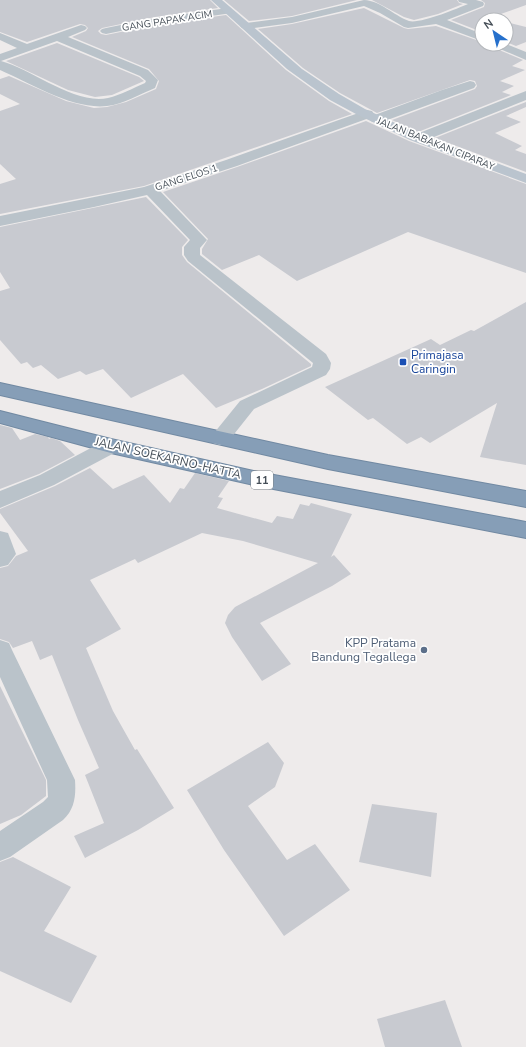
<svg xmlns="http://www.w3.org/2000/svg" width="526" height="1047" font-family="'Nunito Sans',sans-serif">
	<rect width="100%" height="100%" fill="#eeebeb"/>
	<g fill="#c8cad0">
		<polygon points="0,0 210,0 218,8 155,17 102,28 98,31 101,34 106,35 155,25 226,15 286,70 329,101 352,114 144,186 0,214 0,184 16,179 0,164 0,111 20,104 0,94 0,79 9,76 66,101 94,108 107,107 126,102 156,89 159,81 149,69 72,37 86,31 88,28 85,25 80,24 27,42 0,32"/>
		<polygon points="224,0 357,0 292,16 249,21"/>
		<polygon points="372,0 457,0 459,3 463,4 438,14 414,20 404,17"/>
		<polygon points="481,0 526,0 526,5 498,15 504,17 498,19 500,20 482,20 482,32 451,20 484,7 485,3"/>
		<polygon points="364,8 404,28 408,29 436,26 482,42 482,44 490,44 492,47 523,60 512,66 525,70 500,81 514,86 502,92 511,95 418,132 392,120 475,89 477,86 475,81 470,80 377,113 340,93 303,68 258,29 292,24"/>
		<polygon points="506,22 526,27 526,42 516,46 506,42"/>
		<polygon points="57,43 139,77 144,81 112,95 95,97 68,90 6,61"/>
		<polygon points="526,102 526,107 506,116 521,122 495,133 522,146 515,150 526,154 526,172 435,138"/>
		<polygon points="366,121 409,141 526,184 526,273 408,232 297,281 259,255 222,270 202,254 202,249 208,239 163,192 237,167"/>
		<polygon points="146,197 188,240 182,247 182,255 187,262 311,364 311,366 262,389 216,408 183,374 131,398 103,369 86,375 80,371 58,379 41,365 33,368 27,362 21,364 0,340 0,291 10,288 0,272 0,227"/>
		<polygon points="526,302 526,465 480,457 497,403 430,443 421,437 407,444 373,418 368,420 325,387 431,339 440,345 471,330 474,331"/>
		<polygon points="0,425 12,428 20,440 35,434 48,437 49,439 51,438 60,441 75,455 39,474 0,489"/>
		<polygon points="90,468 113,489 144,475 170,503 180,488 184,489 195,473 229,481 218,497 223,498 217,508 272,523 277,516 293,519 300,504 309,506 311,503 352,514 331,557 334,555 351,574 332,586 260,623 291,664 262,681 232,637 225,623 228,615 235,607 318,563 243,541 202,533 138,563 135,559 90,580 121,629 86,648 113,711 135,750 137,749 174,808 138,830 85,858 74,836 104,823 85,775 99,768 78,720 52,655 40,660 32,641 13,648 9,642 0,639 0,568 8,566 16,556 28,551 0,513 0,509 55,486"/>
		<polygon points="0,686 46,780 46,796 21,815 0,824"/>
		<polygon points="268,742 284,763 275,787 248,806 287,860 315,844 350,890 284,936 224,850 187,790"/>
		<polygon points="372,804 437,813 431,877 359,862"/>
		<polygon points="13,857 71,887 44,931 97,956 71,1003 0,971 0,862"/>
		<polygon points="445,1000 462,1047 385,1047 377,1019"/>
	</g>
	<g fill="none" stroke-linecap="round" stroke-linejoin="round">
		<defs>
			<g id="highway">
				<polygon points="0,383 328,455 526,491 526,507 328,469 0,395"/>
				<polygon points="0,411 111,439 258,472 526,522 526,538 258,486 111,453 0,423"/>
			</g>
		</defs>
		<use href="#highway" stroke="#7189a2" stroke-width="2"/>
		<g fill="#bac3ca" fill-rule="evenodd">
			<path d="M 364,0 C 381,1 393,15 409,21 C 420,24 456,9 468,4 L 459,2 L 458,0 L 476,0 L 483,2 L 484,4 L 483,6 L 447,20 L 482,34 L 482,41 L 436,24 L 408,28 L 404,27 L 380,13 L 364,6 L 292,23 L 246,29 L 242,28 L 240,26 L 242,24 L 246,23 L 292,17 Z"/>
			<polygon points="228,8 234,11 232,13 155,24 106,34 102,33 100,31 102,29 106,28 155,18"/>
			<path d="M 81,25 L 85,26 L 87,28 L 85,30 L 68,37 L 148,70 L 158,80 L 155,88 C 140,94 124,104 107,106 C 73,110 30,83 0,70 L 0,54 L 17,48 L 0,40 L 0,33 L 27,44 ZM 57,41 L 140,76 L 146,81 L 145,83 C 133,88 121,95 108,98 C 74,105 32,69 1,61 Z"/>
			<polygon points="491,44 506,44 526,52 526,60 493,46"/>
			<polygon points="470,81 474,82 476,85 474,88 382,122 372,122 370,119 372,116 442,90"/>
			<polygon points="526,91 526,100 424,141 419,142 414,141 412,138 414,135"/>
			<polygon points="367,110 372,111 374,114 372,117 237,166 160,191 207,240 200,248 200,255 326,354 331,363 330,369 326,375 254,409 227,443 220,445 213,443 210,438 240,401 312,367 313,363 188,261 184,255 184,247 190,240 147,195 94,207 0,226 0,216 144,187 226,160"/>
			<polygon points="111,439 118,441 121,446 118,451 54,485 0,508 0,491 40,475 104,441"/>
			<polygon points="0,531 8,533 16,554 8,565 0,567"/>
			<path d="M 0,640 L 9,643 L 12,650 L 75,780 C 76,795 75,809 63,820 L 10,857 L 0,861 L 0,831 L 43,802 L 48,797 L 47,780 L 0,677 Z"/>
		</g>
		<polygon fill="#bac4ce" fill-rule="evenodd" points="211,0 222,0 302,69 339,94 365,109 419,134 526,174 526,183 410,140 356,114 330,100 287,69"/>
		<use href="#highway" fill="#869eb7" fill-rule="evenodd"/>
	</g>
	<rect fill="#1a4fb4" stroke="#fff" stroke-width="1.5" x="399" y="358" width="8" height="8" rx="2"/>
	<circle fill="#5c6f8a" stroke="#fff" stroke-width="1.5" cx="424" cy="650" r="4"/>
	<g text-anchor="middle" stroke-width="3.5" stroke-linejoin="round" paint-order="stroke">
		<g font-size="10" fill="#454e57" stroke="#fff">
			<text transform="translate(167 20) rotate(-9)" y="4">GANG PAPAK ACIM</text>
			<text transform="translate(436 143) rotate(22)" y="4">JALAN BABAKAN CIPARAY</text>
			<text transform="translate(186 177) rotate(-18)" y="4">GANG ELOS 1</text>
		</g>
		<rect fill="#fff" stroke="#7d8389" stroke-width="1" x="251" y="471" width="22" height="18" rx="3"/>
		<g font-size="11" font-weight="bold" fill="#454e57">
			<text x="262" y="484">11</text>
		</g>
		<g font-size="12" fill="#164399" stroke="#fff" text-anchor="start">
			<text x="411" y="359">Primajasa<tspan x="411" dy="14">Caringin</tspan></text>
		</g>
		<g font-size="12" fill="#454e57" stroke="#fff">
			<text transform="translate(168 458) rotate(13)" y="4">JALAN SOEKARNO-HATTA</text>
		</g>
		<g font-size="12" fill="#4e5e75" stroke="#fff" text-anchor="end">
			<text x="416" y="647">KPP Pratama<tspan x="416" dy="14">Bandung Tegallega</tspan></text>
		</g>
	</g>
	<g transform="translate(494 32) rotate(325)"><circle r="19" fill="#ffffff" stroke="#b5b8bc"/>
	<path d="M0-3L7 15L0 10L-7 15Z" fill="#2670cc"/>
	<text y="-6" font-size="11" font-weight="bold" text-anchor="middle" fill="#454e57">N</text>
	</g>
</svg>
